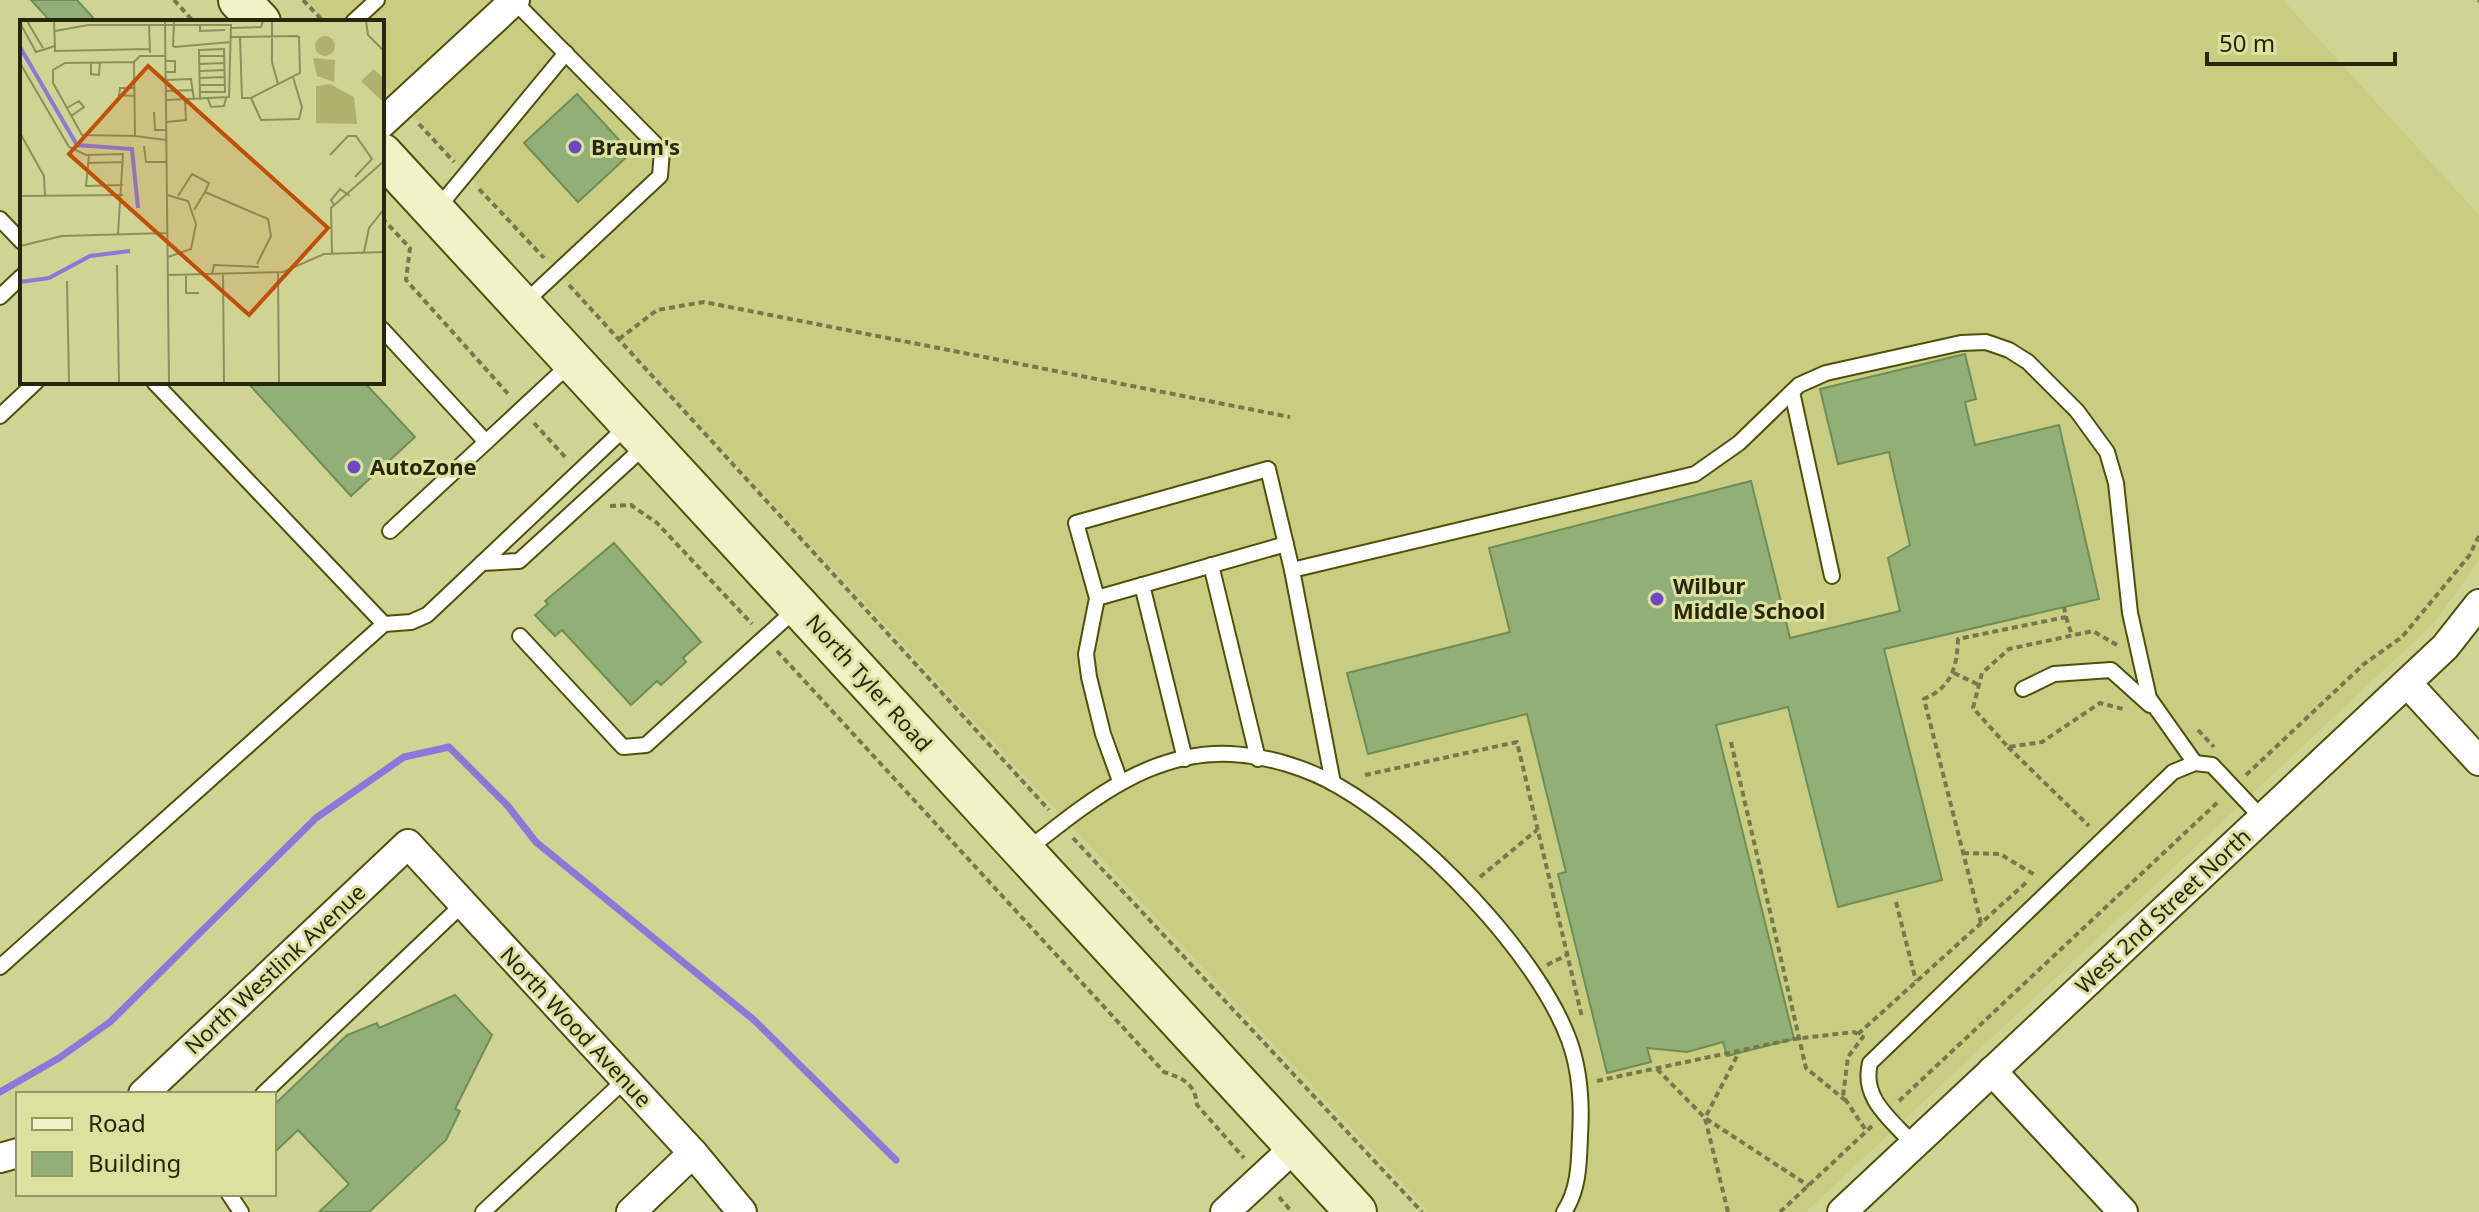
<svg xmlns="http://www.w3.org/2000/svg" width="2479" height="1212" font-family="'Noto Sans',sans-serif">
	<rect width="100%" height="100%" fill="#d0d492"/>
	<polygon fill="#c9cd82" points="305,0 2283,0 2479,215 2479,560 2436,621 1806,1212 1429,1212 382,82 382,22 326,22"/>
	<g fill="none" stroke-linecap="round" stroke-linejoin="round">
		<polyline stroke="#8c77da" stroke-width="7" points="0,1092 59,1058 110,1022 316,818 404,757 449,747 507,805 536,842 754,1020 896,1160"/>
	</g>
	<g fill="#91af76" stroke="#6f8d55" stroke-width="2">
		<polygon points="31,0 77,0 97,22 51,22"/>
		<polygon points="577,94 631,153 578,202 524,143"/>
		<polygon points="1965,354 1976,399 1965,402 1975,445 2059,425 2099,599 1884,649 1942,880 1838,907 1788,707 1716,725 1794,1039 1727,1056 1723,1042 1687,1052 1647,1048 1651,1062 1607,1073 1558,874 1566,872 1527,714 1368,754 1347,673 1510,632 1489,548 1751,481 1790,638 1900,611 1888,558 1910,545 1889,452 1838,464 1820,389"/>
		<polygon points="247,382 364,382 415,437 351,496"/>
		<polygon points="614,543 701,642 683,658 686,662 661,685 657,681 631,705 562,630 555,636 535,615 548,604 545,601"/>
		<polygon points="455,995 492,1035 455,1109 460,1111 446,1140 369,1212 319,1212 349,1184 298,1130 274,1153 274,1105 347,1035 377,1023 379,1028"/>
	</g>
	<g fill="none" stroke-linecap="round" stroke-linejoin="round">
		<defs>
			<g id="lane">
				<polyline points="514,1 662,151 660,176 523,304"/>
				<polyline points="353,22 377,0"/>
				<polyline points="436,210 566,53"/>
				<polyline points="0,219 22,242"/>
				<polyline points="0,297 22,276"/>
				<polyline points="382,329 486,442 570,364"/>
				<polyline points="1792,392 1832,576"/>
				<polyline points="0,416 36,382"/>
				<polyline points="390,531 486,442"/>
				<polyline points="482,563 519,561 645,446"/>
				<polyline points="1211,565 1258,759"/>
				<polyline points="1142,585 1185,759"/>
				<polyline points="1097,598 1286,544"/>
				<polyline points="384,624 411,622 427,615 627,426"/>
				<polyline points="520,636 623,747 646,745 796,609"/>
				<polyline points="2023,689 2054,674 2111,670 2150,705"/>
				<polyline points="1120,781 1103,734 1089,677 1086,654 1097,598 1076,523 1268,469 1292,570"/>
				<polyline points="1333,783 1292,570 1695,474 1739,443 1799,385 1826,373 1961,343 1986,342 2009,350 2028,362 2077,411 2107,452 2116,483 2130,613 2149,698 2195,763"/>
				<path d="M 1027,850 C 1087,803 1149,750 1231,754 C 1268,756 1308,768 1340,787 C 1420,833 1537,953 1569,1040 C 1580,1070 1582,1105 1580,1136 C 1579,1162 1579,1190 1564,1212"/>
				<polyline points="0,967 384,624 154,382"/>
				<polyline points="263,1094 463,904"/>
				<path d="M 1914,1145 C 1891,1119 1861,1099 1870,1063 L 2173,772 L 2195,763 L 2212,765 L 2262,818"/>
				<polyline points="229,1194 241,1212"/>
				<polyline points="483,1212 625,1080"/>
			</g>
			<g id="street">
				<polyline points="382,123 515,0"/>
				<polyline points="2407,683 2479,761"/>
				<polyline points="1992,1071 2123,1212"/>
				<polyline points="143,1094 408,844 693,1153 742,1212"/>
				<polyline points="0,1158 18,1153"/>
				<polyline points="631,1212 693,1153"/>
				<polyline points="1225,1212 1295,1147"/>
				<polyline points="1842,1212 2445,647 2479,604"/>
			</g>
			<g id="secondary">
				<polyline points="239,0 260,22"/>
				<polyline points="382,154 1356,1212"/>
			</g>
		</defs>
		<use href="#lane" stroke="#4f510a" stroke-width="18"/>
		<use href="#street" stroke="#4f510a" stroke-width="32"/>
		<use href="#secondary" stroke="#4f510a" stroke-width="44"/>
		<g stroke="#77794c" stroke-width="4" stroke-dasharray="6 4" stroke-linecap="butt">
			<polyline points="174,0 194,22"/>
			<polyline points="303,0 324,22"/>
			<polyline points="2478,0 2479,1"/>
			<polyline points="419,124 454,162"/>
			<polyline points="479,189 544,258"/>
			<polyline points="382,218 410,248 406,280 510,396"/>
			<polyline points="569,285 1049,810"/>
			<polyline points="619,339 657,310 704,302 1290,417"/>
			<polyline points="534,423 566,458"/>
			<polyline points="610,506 631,505 657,523 752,624"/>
			<polyline points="2066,617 2072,636"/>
			<polyline points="2117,645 2093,631 2009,649 1982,673 1973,708 2008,747 2042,742 2100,703 2123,709"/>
			<path d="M 777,651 L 1164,1072 C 1182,1078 1195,1083 1197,1105 L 1244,1158"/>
			<polyline points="1954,673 1979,685"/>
			<polyline points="2198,730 2214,747"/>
			<polyline points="1731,742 1806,1068 1845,1100"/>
			<polyline points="2008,747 2089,826"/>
			<polyline points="1365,775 1517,742 1582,1017"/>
			<polyline points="2246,775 2364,664 2402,637 2469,556 2479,536"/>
			<polyline points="1073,838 1422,1212"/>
			<polyline points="1963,853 2000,854 2035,875"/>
			<polyline points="1480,877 1537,830"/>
			<polyline points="1896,902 1916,981"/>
			<path d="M 1981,923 L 1924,699 C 1952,687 1957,667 1958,639 L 2066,617 L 2064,607"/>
			<polyline points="1547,965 1567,955"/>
			<polyline points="1858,1034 2029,880"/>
			<polyline points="1657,1069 1705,1118 1809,1186"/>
			<polyline points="1597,1081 1794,1039 1854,1032 1863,1037 1848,1057 1843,1096 1867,1132"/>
			<polyline points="1899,1101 2219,801"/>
			<polyline points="1279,1197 1292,1212"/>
			<polyline points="1728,1212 1705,1118 1738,1054"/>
			<polyline points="1780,1212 1872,1126"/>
		</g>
		<use href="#lane" stroke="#fff" stroke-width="14"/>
		<use href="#street" stroke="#fff" stroke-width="28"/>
		<use href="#secondary" stroke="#f1f2c8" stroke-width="40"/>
	</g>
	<g fill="#6a49c2" stroke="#dde19e" stroke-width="3">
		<circle cx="575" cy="147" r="8"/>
		<circle cx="354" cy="467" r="8"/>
		<circle cx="1657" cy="599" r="8"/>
	</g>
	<g text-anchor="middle" stroke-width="6" stroke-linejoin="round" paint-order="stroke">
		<g font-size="22" font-weight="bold" fill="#26270c" stroke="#dde19e" text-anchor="start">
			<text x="591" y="155">Braum's</text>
			<text x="370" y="475">AutoZone</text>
			<text x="1673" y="594">Wilbur<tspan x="1673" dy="25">Middle School</tspan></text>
		</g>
		<g font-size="22" fill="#26270c" stroke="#dde19e">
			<text transform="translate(869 683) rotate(48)" y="8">North Tyler Road</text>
			<text transform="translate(2163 911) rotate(-43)" y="8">West 2nd Street North</text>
			<text transform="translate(275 969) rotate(-43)" y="8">North Westlink Avenue</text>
			<text transform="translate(576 1027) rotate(47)" y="8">North Wood Avenue</text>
		</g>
	</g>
	<g transform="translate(20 20)">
		<rect width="364" height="364" fill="#d0d492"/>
		<path d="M295 26a10 10 0 1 1 20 0a10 10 0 1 1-20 0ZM 293,38 L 315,40 L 314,62 L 297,56 ZM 354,49 L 364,59 L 364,83 L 341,61 ZM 310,64 L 334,77 L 337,104 L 296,103 L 296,66 Z" fill="#aeb26d"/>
		<path fill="none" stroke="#8c77da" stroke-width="4" d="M 0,27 L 57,125 L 112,129 L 118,188M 0,262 L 29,258 L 70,236 L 110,231"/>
		<path fill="none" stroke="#8c8f5c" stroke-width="2" d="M 7,1 L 23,28M 145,1 L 149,363M 252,1 L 252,42 L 258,64M 346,1 L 348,15 L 364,31M 0,3 L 16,32 L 35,26 L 34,1M 129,4 L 130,33M 180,6 L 180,11 L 205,10M 211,8 L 241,7 L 243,1M 35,11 L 68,5 L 211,5M 211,17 L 220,17 L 277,16 L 279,17 L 280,53 L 231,78 L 222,78 L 220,17M 35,26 L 35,31 L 130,29M 153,27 L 154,1M 154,27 L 211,22M 180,36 L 205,36M 145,41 L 155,41 L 155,52 L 145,52M 71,42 L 71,54 L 79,55 L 80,42M 114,42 L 115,116 L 62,115 L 33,63 L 33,50 L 45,43 ZM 114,42 L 120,36 L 145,36M 0,43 L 49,127 L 66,135 L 103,134 L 98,214M 180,44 L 205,43M 180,51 L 205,50M 180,58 L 205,57M 146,60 L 171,59 L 174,80M 180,65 L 205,65M 114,68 L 100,68 L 99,75 L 114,76M 146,71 L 173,70M 180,72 L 205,72 L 204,29 L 179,30 L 180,80M 231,78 L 241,100 L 279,99 L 282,87 L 273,57M 188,79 L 191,87 L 204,86 L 206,78M 146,80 L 209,77 L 211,4M 47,88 L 59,81 L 64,87 L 51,96M 134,92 L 135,110 L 146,110M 146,102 L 166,100 L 165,80M 0,113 L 24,156 L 25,177M 115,116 L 146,120M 124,126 L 126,142 L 147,142M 69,135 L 66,166 L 103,165M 310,135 L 328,116 L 336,116 L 352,139 L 335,157M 68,143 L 103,142M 147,175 L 168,181 L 176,204 L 171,229 L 148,237M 0,176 L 103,175M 158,176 L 172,154 L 189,163 L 185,172M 314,185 L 311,180 L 320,169 L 330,176M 174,190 L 185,172 L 248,199 L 251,216 L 237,244M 0,226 L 42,216 L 147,213M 344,232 L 349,208 L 364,189M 312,233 L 311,188 L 364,141M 97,245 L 99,363M 258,252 L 259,363M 203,253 L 204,363M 166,254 L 166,273 L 179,273M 192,254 L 194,245 L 239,247M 148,255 L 263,252 L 304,234 L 364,232M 47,261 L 49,363"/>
		<path fill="#c14f0c" fill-opacity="0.15" stroke="#c14f0c" stroke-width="4" d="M 128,46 L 308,208 L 229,295 L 49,134 Z"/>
		<rect width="364" height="364" fill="none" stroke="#26270c" stroke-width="4"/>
	</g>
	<rect x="16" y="1092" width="260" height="104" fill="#dde19e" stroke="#949764" stroke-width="2"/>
	<rect x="32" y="1118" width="40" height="12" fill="#f1f2c8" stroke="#949764" stroke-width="2"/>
	<text x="88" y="1132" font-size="24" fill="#26270c">Road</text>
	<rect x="32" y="1152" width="40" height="24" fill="#91af76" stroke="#949764" stroke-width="2"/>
	<text x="88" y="1172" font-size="24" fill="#26270c">Building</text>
	<path d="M2207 52v12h188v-12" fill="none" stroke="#26270c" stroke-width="4"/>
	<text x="2219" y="52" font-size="24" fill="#26270c" stroke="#dde19e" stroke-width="6" paint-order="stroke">50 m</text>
</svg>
